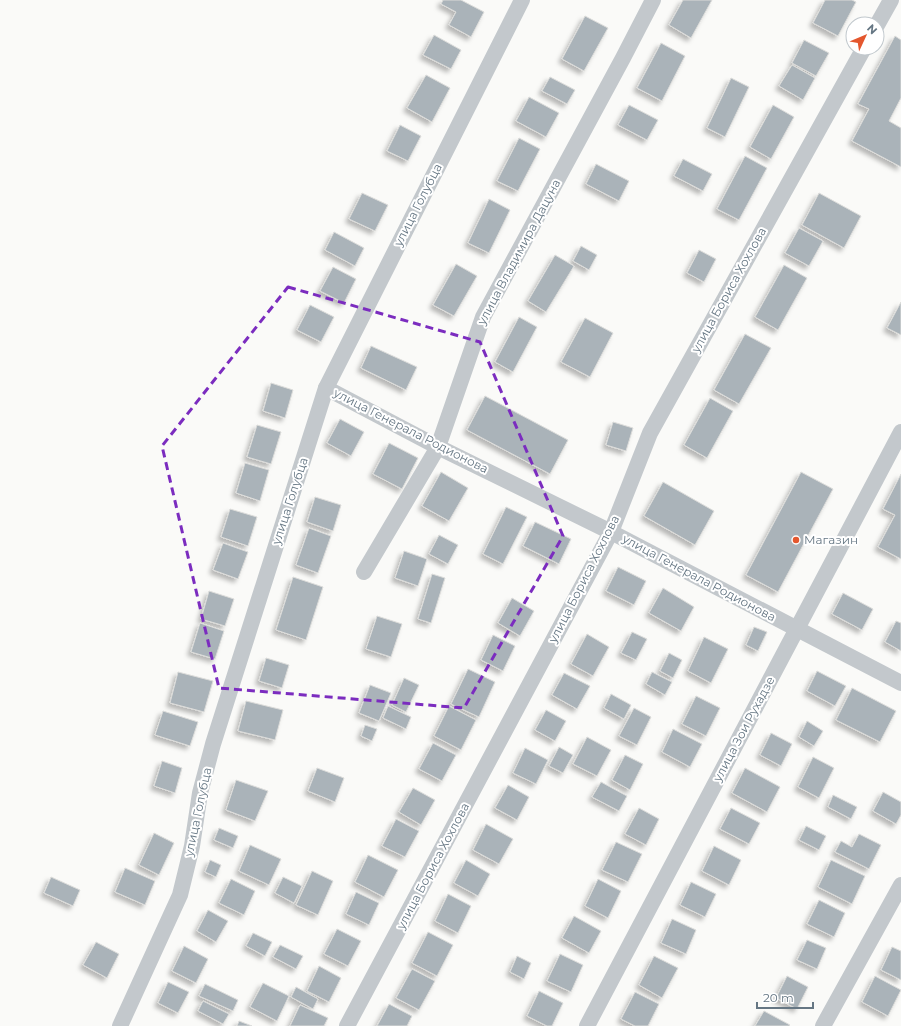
<svg xmlns="http://www.w3.org/2000/svg" width="901" height="1026" font-family="Montserrat,sans-serif">
	<defs>
		<filter id="shadow"><feDropShadow dx="-3.5" dy="3.5" stdDeviation="2" flood-color="#0004"/></filter>
	</defs>
	<rect width="100%" height="100%" fill="#fafaf8"/>
	<g fill="#aab3b9" stroke="#dcdcda" filter="url(#shadow)">
		<polygon points="443,0 461,0 484,12 471,37 449,25 456,12 441,4"/>
		<polygon points="683,0 712,0 691,38 669,25"/>
		<polygon points="825,0 852,0 856,2 838,36 813,23"/>
		<polygon points="585,16 608,28 584,71 562,59"/>
		<polygon points="434,35 461,50 451,69 423,55"/>
		<polygon points="895,36 901,40 901,98 889,121 901,128 901,167 852,141 869,109 858,104"/>
		<polygon points="804,40 829,53 816,76 792,63"/>
		<polygon points="661,43 685,56 662,101 637,88"/>
		<polygon points="792,65 815,78 803,100 779,86"/>
		<polygon points="426,75 450,88 432,122 407,108"/>
		<polygon points="550,77 575,90 567,104 542,91"/>
		<polygon points="731,78 749,87 725,137 707,128"/>
		<polygon points="529,97 559,113 546,137 516,121"/>
		<polygon points="629,105 658,120 647,140 618,125"/>
		<polygon points="773,105 794,117 771,159 750,147"/>
		<polygon points="400,125 421,136 408,161 387,151"/>
		<polygon points="519,138 540,149 518,191 497,181"/>
		<polygon points="745,156 767,168 739,220 717,209"/>
		<polygon points="683,159 712,174 703,191 674,176"/>
		<polygon points="596,164 629,181 619,201 586,184"/>
		<polygon points="362,193 388,205 375,231 349,219"/>
		<polygon points="819,193 861,216 844,248 802,225"/>
		<polygon points="489,199 510,210 489,253 468,243"/>
		<polygon points="799,228 823,241 809,266 785,253"/>
		<polygon points="334,232 364,248 355,266 325,250"/>
		<polygon points="581,246 597,255 589,270 573,261"/>
		<polygon points="699,250 716,259 704,282 687,273"/>
		<polygon points="555,255 574,266 546,312 528,301"/>
		<polygon points="456,264 477,276 454,316 433,305"/>
		<polygon points="784,265 807,278 778,330 755,317"/>
		<polygon points="333,267 356,279 344,303 320,291"/>
		<polygon points="901,302 901,335 887,328"/>
		<polygon points="310,305 334,317 321,342 297,330"/>
		<polygon points="519,317 537,327 513,372 495,362"/>
		<polygon points="585,318 613,333 590,377 561,362"/>
		<polygon points="745,334 771,348 739,404 714,390"/>
		<polygon points="371,346 417,367 406,390 361,368"/>
		<polygon points="271,383 293,390 285,418 263,411"/>
		<polygon points="485,396 568,440 550,474 467,430"/>
		<polygon points="710,398 733,411 707,458 684,445"/>
		<polygon points="340,419 364,432 351,456 327,443"/>
		<polygon points="613,422 633,428 626,451 606,445"/>
		<polygon points="257,425 281,432 271,464 247,457"/>
		<polygon points="389,443 418,458 402,489 373,474"/>
		<polygon points="245,463 269,470 260,501 236,493"/>
		<polygon points="441,472 468,488 449,521 422,506"/>
		<polygon points="801,472 833,489 778,592 746,575"/>
		<polygon points="901,474 901,559 878,547 895,515 883,509"/>
		<polygon points="663,482 714,511 695,545 644,516"/>
		<polygon points="315,497 341,505 333,531 307,522"/>
		<polygon points="506,507 527,517 503,564 483,554"/>
		<polygon points="230,509 257,517 248,546 221,537"/>
		<polygon points="535,522 571,539 559,564 523,546"/>
		<polygon points="309,528 331,536 318,573 296,565"/>
		<polygon points="439,535 458,545 448,564 429,554"/>
		<polygon points="223,543 248,552 238,579 213,570"/>
		<polygon points="404,551 427,559 418,586 395,578"/>
		<polygon points="618,567 646,581 634,605 606,591"/>
		<polygon points="432,574 445,578 431,623 418,619"/>
		<polygon points="293,577 323,587 306,640 276,630"/>
		<polygon points="663,588 694,607 681,631 649,613"/>
		<polygon points="209,591 234,599 225,626 201,619"/>
		<polygon points="843,593 873,609 862,630 832,614"/>
		<polygon points="512,598 534,611 520,636 498,623"/>
		<polygon points="377,616 402,624 391,657 366,649"/>
		<polygon points="896,621 901,623 901,651 885,642"/>
		<polygon points="200,623 224,631 215,659 191,652"/>
		<polygon points="754,627 767,632 758,651 746,645"/>
		<polygon points="632,632 647,639 636,660 621,653"/>
		<polygon points="587,634 609,647 593,676 571,664"/>
		<polygon points="493,635 515,646 503,671 481,660"/>
		<polygon points="704,637 728,649 711,683 688,671"/>
		<polygon points="669,653 682,660 673,678 660,671"/>
		<polygon points="266,658 289,665 282,688 259,681"/>
		<polygon points="468,669 495,682 479,717 451,704"/>
		<polygon points="817,671 846,686 835,706 807,691"/>
		<polygon points="178,672 213,681 204,712 170,703"/>
		<polygon points="652,672 672,682 665,695 646,684"/>
		<polygon points="564,673 590,686 577,709 552,695"/>
		<polygon points="404,678 419,685 406,712 392,705"/>
		<polygon points="370,685 391,693 379,721 359,713"/>
		<polygon points="852,688 896,711 880,742 836,720"/>
		<polygon points="611,694 631,705 624,719 604,708"/>
		<polygon points="696,696 720,708 706,736 682,724"/>
		<polygon points="246,701 283,710 275,740 238,731"/>
		<polygon points="388,706 411,717 406,729 383,718"/>
		<polygon points="449,706 476,720 461,750 434,736"/>
		<polygon points="634,708 651,717 637,745 619,736"/>
		<polygon points="546,710 566,721 555,741 535,730"/>
		<polygon points="163,711 198,722 190,746 155,735"/>
		<polygon points="807,721 823,731 814,746 799,737"/>
		<polygon points="365,725 377,729 372,741 361,736"/>
		<polygon points="673,729 702,744 690,767 662,752"/>
		<polygon points="771,733 792,744 781,766 760,755"/>
		<polygon points="587,737 611,750 597,776 573,764"/>
		<polygon points="433,743 456,755 442,781 419,769"/>
		<polygon points="559,747 573,755 563,773 549,766"/>
		<polygon points="525,748 548,760 536,784 513,773"/>
		<polygon points="625,755 643,764 630,790 612,780"/>
		<polygon points="813,757 834,768 819,798 798,787"/>
		<polygon points="162,761 182,768 175,793 154,786"/>
		<polygon points="317,768 344,778 335,802 308,791"/>
		<polygon points="745,768 780,787 767,812 732,793"/>
		<polygon points="236,780 268,791 255,821 226,810"/>
		<polygon points="601,782 627,796 619,811 592,797"/>
		<polygon points="508,785 529,797 517,820 495,808"/>
		<polygon points="413,788 435,800 421,825 399,812"/>
		<polygon points="883,792 901,802 901,815 896,824 873,811"/>
		<polygon points="833,795 857,807 851,819 828,807"/>
		<polygon points="639,808 659,819 646,845 625,834"/>
		<polygon points="731,808 760,823 749,844 720,829"/>
		<polygon points="396,819 419,831 405,857 382,846"/>
		<polygon points="486,824 513,839 499,864 473,850"/>
		<polygon points="806,826 826,836 819,850 799,840"/>
		<polygon points="219,828 238,836 233,848 214,840"/>
		<polygon points="154,833 174,843 159,875 139,865"/>
		<polygon points="859,834 881,845 869,869 835,852 841,841 852,847"/>
		<polygon points="616,842 642,854 628,882 602,870"/>
		<polygon points="250,845 281,859 269,885 239,871"/>
		<polygon points="714,846 741,860 729,885 702,871"/>
		<polygon points="368,855 398,870 384,897 355,882"/>
		<polygon points="210,860 221,865 216,877 205,872"/>
		<polygon points="466,860 490,874 478,896 454,883"/>
		<polygon points="831,860 865,876 852,904 818,887"/>
		<polygon points="125,868 155,881 145,905 115,892"/>
		<polygon points="312,871 333,881 318,915 296,905"/>
		<polygon points="51,877 80,890 73,906 44,893"/>
		<polygon points="283,877 302,886 294,903 275,893"/>
		<polygon points="231,879 255,891 244,915 219,903"/>
		<polygon points="598,879 621,891 608,918 585,906"/>
		<polygon points="691,882 716,894 705,917 680,905"/>
		<polygon points="356,892 379,903 369,925 346,914"/>
		<polygon points="448,894 471,906 458,933 435,921"/>
		<polygon points="819,900 845,913 834,937 807,924"/>
		<polygon points="208,910 228,921 216,942 197,931"/>
		<polygon points="574,916 601,931 589,953 562,938"/>
		<polygon points="672,919 696,930 686,954 661,943"/>
		<polygon points="337,929 361,941 348,966 324,954"/>
		<polygon points="428,932 453,945 437,976 412,963"/>
		<polygon points="253,933 272,942 265,956 246,946"/>
		<polygon points="807,940 826,948 817,969 797,960"/>
		<polygon points="96,942 119,954 107,978 83,965"/>
		<polygon points="280,945 303,956 296,969 273,957"/>
		<polygon points="184,946 208,959 196,983 172,971"/>
		<polygon points="892,947 901,951 901,980 881,970"/>
		<polygon points="560,954 583,965 571,992 547,981"/>
		<polygon points="517,956 531,963 524,979 510,972"/>
		<polygon points="654,956 678,968 662,998 639,985"/>
		<polygon points="319,966 341,978 329,1002 307,991"/>
		<polygon points="412,969 435,981 419,1010 396,998"/>
		<polygon points="787,976 808,987 797,1009 776,998"/>
		<polygon points="875,976 901,990 888,1016 862,1002"/>
		<polygon points="168,982 189,992 178,1013 158,1003"/>
		<polygon points="263,983 289,996 277,1021 250,1007"/>
		<polygon points="205,984 238,1000 233,1011 199,996"/>
		<polygon points="296,987 318,999 313,1009 291,997"/>
		<polygon points="539,991 563,1003 552,1026 547,1026 527,1016"/>
		<polygon points="635,992 659,1004 648,1026 635,1026 621,1019"/>
		<polygon points="203,1001 229,1014 223,1024 198,1011"/>
		<polygon points="389,1004 412,1016 407,1026 377,1026"/>
		<polygon points="300,1005 328,1018 324,1026 290,1026"/>
		<polygon points="764,1011 790,1025 789,1026 755,1026"/>
		<polygon points="239,1021 252,1026 237,1026"/>
	</g>
	<g fill="none" stroke-linecap="round" stroke-linejoin="round">
		<g stroke="#c3c8cc" stroke-width="16">
			<polyline points="877,25 891,0"/>
			<polyline points="326,388 438,447 611,532 901,683"/>
			<polyline points="364,572 438,447 483,317 623,58 653,0"/>
			<polyline points="120,1026 180,895 192,846 200,793 213,744 326,388 522,0"/>
			<polyline points="347,1026 611,532 650,433 864,48"/>
			<polyline points="587,1026 901,432"/>
			<polyline points="823,1026 901,885"/>
		</g>
	</g>
	<path fill="none" stroke="#7b2cbf" stroke-width="3" stroke-dasharray="8 5" stroke-linejoin="round" d="M 288,287 L 480,342 L 563,536 L 464,708 L 219,688 L 162,446 Z"/>
	<circle fill="#e4572e" stroke="#fff" stroke-width="1.5" cx="796" cy="540" r="4"/>
	<g text-anchor="middle" stroke-width="4" stroke-linejoin="round" paint-order="stroke">
		<g font-size="12" fill="#657683" stroke="#fff">
			<text transform="translate(418 205) rotate(-63)" y="4">улица Голубца</text>
			<text transform="translate(519 252) rotate(-62)" y="4">улица Владимира Дацуна</text>
			<text transform="translate(729 290) rotate(-61)" y="4">улица Бориса Хохлова</text>
			<text transform="translate(411 431) rotate(27)" y="4">улица Генерала Родионова</text>
			<text transform="translate(290 501) rotate(-72)" y="4">улица Голубца</text>
			<text transform="translate(699 578) rotate(28)" y="4">улица Генерала Родионова</text>
			<text transform="translate(584 579) rotate(-63)" y="4">улица Бориса Хохлова</text>
			<text transform="translate(744 729) rotate(-62)" y="4">улица Зои Рухадзе</text>
			<text transform="translate(198 812) rotate(-78)" y="4">улица Голубца</text>
			<text transform="translate(433 866) rotate(-62)" y="4">улица Бориса Хохлова</text>
		</g>
		<g font-size="12" fill="#657683" stroke="#fff" text-anchor="start">
			<text x="804" y="544">Магазин</text>
		</g>
	</g>
	<g transform="translate(865 36) rotate(46)"><circle r="19" fill="#ffffff" stroke="#c1c8cd"/>
	<path d="M0-3L7 15L0 10L-7 15Z" fill="#e4572e"/>
	<text y="-6" font-size="11" font-weight="bold" text-anchor="middle" fill="#657683">N</text>
	</g>
	<path d="M757 1002v6h56v-6" fill="none" stroke="#657683" stroke-width="2"/>
	<text x="763" y="1002" font-size="12" fill="#657683" stroke="#ffffff" stroke-width="3" paint-order="stroke">20 m</text>
</svg>
